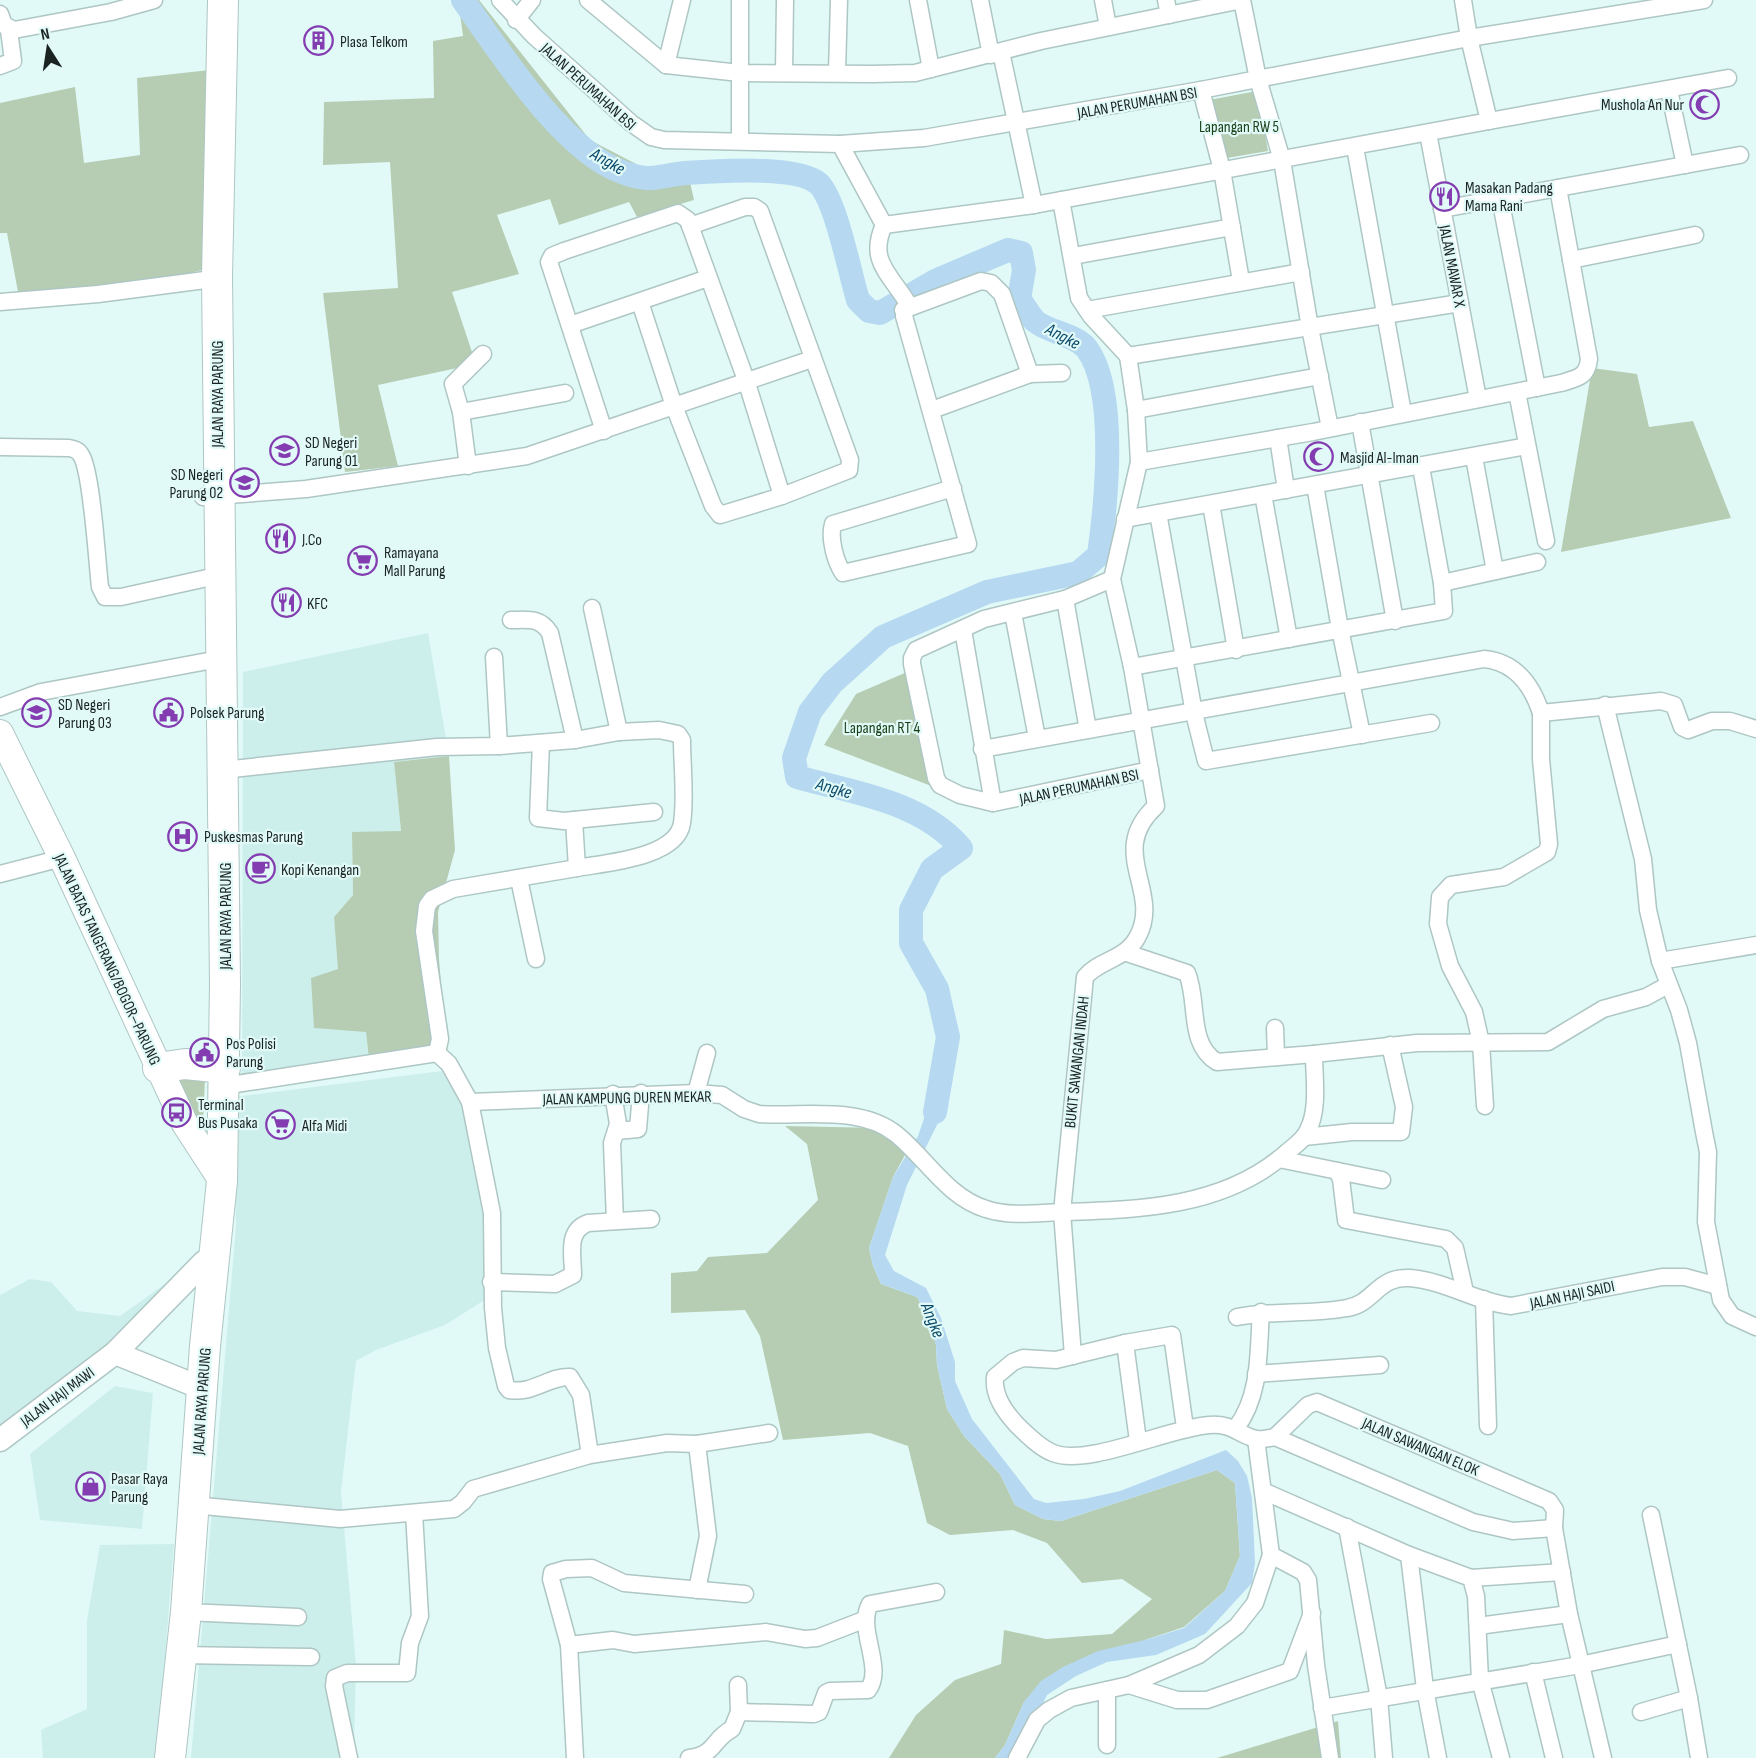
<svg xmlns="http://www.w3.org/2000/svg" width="1756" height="1758" font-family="'Sofia Sans Condensed',sans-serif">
	<rect width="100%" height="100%" fill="#e1faf8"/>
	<g fill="#cdefec">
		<polygon points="428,633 449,756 394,762 401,832 352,832 353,895 334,917 339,969 366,1032 370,1068 242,1084 243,672"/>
		<polygon points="450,1070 482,1123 491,1296 445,1325 376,1350 356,1361 341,1492 356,1666 354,1748 357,1758 191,1758 236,1226 234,1097"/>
		<polygon points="210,1252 209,1263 0,1437 0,1295 30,1279 51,1282 77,1311 120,1316"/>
		<polygon points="115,1386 153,1393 142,1529 40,1520 30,1454"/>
		<polygon points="174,1544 157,1758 43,1758 41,1730 87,1709 87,1620 100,1545"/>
	</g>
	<g fill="#b6cdb3">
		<polygon points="471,0 479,0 590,140 638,165 650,168 686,164 694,200 637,217 629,202 559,225 550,199 497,215 519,274 452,292 476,364 378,385 398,466 345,472 323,293 398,288 390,162 323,165 324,102 434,98 433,41 463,36 459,6"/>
		<polygon points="210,70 210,268 137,286 19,297 7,233 0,233 0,103 75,87 84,163 140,155 137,78"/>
		<polygon points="1257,91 1268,151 1221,159 1209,100"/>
		<polygon points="1592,368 1637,374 1649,427 1693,421 1731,518 1561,552"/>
		<polygon points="907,672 934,787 824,745 856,694"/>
		<polygon points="449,756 455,850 438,912 439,959 447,1057 370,1068 366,1032 314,1028 311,978 338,969 334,917 353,895 352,832 401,831 394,762"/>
		<polygon points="177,1072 205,1080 203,1122 192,1122 172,1081"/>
		<polygon points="785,1126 880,1128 910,1146 893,1177 869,1248 873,1266 881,1284 917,1297 927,1315 936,1345 937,1365 947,1409 964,1436 1000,1474 1015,1505 1043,1519 1061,1521 1217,1470 1235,1483 1240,1556 1225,1591 1184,1627 1145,1640 1024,1702 1005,1745 995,1758 889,1758 916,1715 955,1680 1001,1664 1004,1630 1046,1639 1112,1634 1152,1599 1122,1579 1082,1583 1047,1543 1013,1530 950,1535 927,1523 908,1446 870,1433 783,1440 760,1336 745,1310 671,1313 671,1273 697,1271 708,1257 767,1253 818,1200 807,1144"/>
		<polygon points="1338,1721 1341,1758 1217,1758"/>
	</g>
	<polygon fill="#b6d9f1" points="938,1078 947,1081 941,1117 907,1185 885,1255 894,1271 926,1288 941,1318 955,1362 955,1381 972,1419 1034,1499 1046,1503 1084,1499 1120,1491 1226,1450 1238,1461 1247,1476 1252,1498 1255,1563 1252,1583 1205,1634 1156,1655 1107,1662 1076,1676 1047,1695 1016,1758 995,1758 1005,1745 1024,1702 1041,1681 1063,1667 1098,1651 1145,1640 1184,1628 1225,1591 1240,1556 1235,1483 1217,1470 1061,1521 1043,1519 1015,1505 1000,1474 964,1436 947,1409 937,1365 936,1345 927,1315 917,1297 881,1284 873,1266 869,1248 893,1177 918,1136"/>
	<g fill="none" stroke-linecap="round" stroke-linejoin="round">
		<path stroke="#b6d9f1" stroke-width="24" d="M 463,0 C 500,52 562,150 622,172 C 651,183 657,176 685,173 C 713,171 798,165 819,184 C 836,201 850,274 858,300 L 869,311 L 880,313 L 935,281 L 1008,250 L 1021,253 L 1024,270 L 1019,299 C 1024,305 1029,315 1035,321 C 1049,333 1076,334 1087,349 C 1118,391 1106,505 1099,555 L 1078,573 L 987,592 L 883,637 L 832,683 L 810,712 L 794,758 L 797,777 C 854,793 921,801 961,848 L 932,869 L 911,910 L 911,943 L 937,989 L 948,1037 L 935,1112"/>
		<defs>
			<g id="street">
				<polyline points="500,0 534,36 631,123 651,137 664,140 840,144 924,138 1201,90 1469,38 1704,0"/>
				<polyline points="588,0 666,65 740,73 873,74 915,73 1041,41 1242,0"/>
				<polyline points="740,0 740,140"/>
				<polyline points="918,0 931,69"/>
				<polyline points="980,0 991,55"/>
				<polyline points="1103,0 1108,27"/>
				<polyline points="1166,0 1169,15"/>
				<polyline points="1242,0 1258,79 1282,160 1310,328 1330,428"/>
				<polyline points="0,14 4,25 14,30 111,12 154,0"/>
				<polyline points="516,20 532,0"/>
				<polyline points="666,65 682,0"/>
				<polyline points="0,66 13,61 9,30"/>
				<polyline points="784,72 785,0"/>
				<polyline points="837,72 839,0"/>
				<polyline points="1201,90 1222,170 1241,281"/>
				<polyline points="1669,90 1685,165"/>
				<polyline points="1489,121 1728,78"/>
				<polyline points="1428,133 1478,399"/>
				<polyline points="840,144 884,225 1034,205 1001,52"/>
				<polyline points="1355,147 1403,413"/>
				<polyline points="1500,198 1537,388"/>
				<polyline points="1061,200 1079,298 1091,316 1128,356"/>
				<polyline points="1034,205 1489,121 1469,38 1463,0"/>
				<polyline points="1442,209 1740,155"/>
				<path d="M 884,225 C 868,260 889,273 907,302 L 904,316 C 925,392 947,468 968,544 L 843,573 C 835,561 829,538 833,524 L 953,488"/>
				<polyline points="1073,256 1232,227"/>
				<polyline points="1571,260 1695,235"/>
				<polyline points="0,302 98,294 205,280"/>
				<polyline points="640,302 674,406 713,506 720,515 782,496 849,470 850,460 760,211 754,207 745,207 690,226"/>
				<polyline points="903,310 981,281 991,283 1002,294 1030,374"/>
				<polyline points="1087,310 1301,272"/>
				<polyline points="570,325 708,278"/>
				<polyline points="1128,356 1460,303"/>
				<polyline points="1517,392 1546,541"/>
				<polyline points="932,410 1030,374 1062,373"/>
				<polyline points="1136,410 1320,376"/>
				<polyline points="461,412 565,393"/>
				<polyline points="1360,422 1395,621"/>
				<polyline points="604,431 549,262 552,256 564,251 678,213 688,220 746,380 782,496"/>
				<polyline points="1278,438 1286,490"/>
				<path d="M 0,447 L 69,448 C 74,449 78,450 81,455 C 92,472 97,562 100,587 L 105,597 L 121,597 L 207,578"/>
				<polyline points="1474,457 1495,571"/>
				<path d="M 1139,462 L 1313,432 L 1561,383 C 1578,378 1587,377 1589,359 L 1558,188"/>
				<polyline points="468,466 461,412 453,384 483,354"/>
				<polyline points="1315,485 1340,629 1362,735"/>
				<polyline points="1263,494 1289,639"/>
				<polyline points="203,497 306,489 527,456 812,359"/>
				<polyline points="1211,504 1236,650"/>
				<polyline points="1158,513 1194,713 1206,761 1431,723"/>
				<polyline points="1125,519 1527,446"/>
				<polyline points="1112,579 1065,599 984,619 916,650 912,658 912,664 936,778 940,785 960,795 993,803 1150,770"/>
				<polyline points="1442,583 1537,562"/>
				<polyline points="1065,599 1088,730"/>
				<polyline points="592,608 619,732"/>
				<polyline points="1013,613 1037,738"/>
				<path d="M 511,620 C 528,620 540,617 550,633 L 575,740"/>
				<polyline points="963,630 993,803"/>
				<polyline points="494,657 499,746"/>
				<polyline points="1132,667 1444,611 1442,583 1421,467"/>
				<polyline points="1605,705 1643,859 1648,910 1660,961"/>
				<polyline points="0,707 41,692 208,661"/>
				<polyline points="541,743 538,818 564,821 654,812"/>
				<path d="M 982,749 L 1484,659 C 1515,662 1532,685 1541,713 L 1661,701 L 1674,705 L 1682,727 L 1688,730 L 1712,721 L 1730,721 L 1756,729"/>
				<path d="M 223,770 L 437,747 L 499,746 L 575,740 L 619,732 L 659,730 L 678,734 L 682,740 C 682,767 686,797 682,823 C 677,858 604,863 577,868 L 574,820"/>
				<polyline points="0,874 62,858"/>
				<polyline points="519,879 536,959"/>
				<polyline points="1756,945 1660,961 1679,1010 1688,1043 1704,1132 1708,1152 1706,1222 1721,1300 1732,1316 1756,1327"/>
				<path d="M 1127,953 L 1187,973 C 1199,1001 1187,1044 1217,1062 L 1314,1054"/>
				<polyline points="1275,1028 1276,1057"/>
				<polyline points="437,1053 440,1039 424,931 427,906 432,899 453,889 577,868"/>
				<path d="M 217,1087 L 437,1053 L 449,1064 L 470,1102 L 696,1093 L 722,1095 L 744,1109 L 759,1114 C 802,1117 860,1105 896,1134 C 926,1158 947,1197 986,1209 C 1010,1217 1037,1213 1063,1212 C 1140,1210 1225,1207 1286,1153 C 1294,1146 1304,1140 1308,1130 C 1319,1109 1314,1077 1314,1054 L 1417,1043 L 1548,1042 L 1603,1009 L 1646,997 L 1668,985"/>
				<polyline points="696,1093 707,1053"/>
				<polyline points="613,1094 618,1124 612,1143 615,1221"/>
				<path d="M 470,1102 L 492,1213 L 493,1308 L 497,1348 L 506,1386 L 509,1390 C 534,1394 549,1376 570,1377 L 581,1395 L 590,1455 L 667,1443 L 697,1444 L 708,1536 L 697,1590"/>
				<polyline points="1485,1106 1481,1043 1474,1012 1450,966 1438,924 1440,897 1451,885 1504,877 1547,852 1549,844 1541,759 1541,713"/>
				<polyline points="617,1131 638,1129 641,1093"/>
				<polyline points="1304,1137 1352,1132 1401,1132 1404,1107 1390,1045"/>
				<polyline points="1279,1159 1382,1180"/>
				<polyline points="1337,1171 1341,1179 1346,1220 1446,1239 1455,1248 1465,1292"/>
				<path d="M 491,1282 L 555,1284 L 573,1275 C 573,1255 566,1231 588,1223 L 651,1219"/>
				<polyline points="1484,1299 1488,1426"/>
				<path d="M 1237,1317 C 1273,1310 1310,1315 1347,1308 C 1374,1304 1377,1276 1410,1278 C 1446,1281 1476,1302 1511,1306 L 1662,1277 L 1685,1277 L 1718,1286"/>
				<polyline points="1125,1343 1138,1441"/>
				<path d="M 1073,1356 L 1062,1212 L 1085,977 C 1100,959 1126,960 1138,936 C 1162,890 1106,852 1156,806 L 1132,667 L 1112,579 L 1139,462 L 1136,410 L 1128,356"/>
				<polyline points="1256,1374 1380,1365"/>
				<path d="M 1185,1428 L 1172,1335 L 1125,1343 L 1056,1360 L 1023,1358 L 1013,1362 L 995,1377 C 993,1396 1005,1412 1017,1425 C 1027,1435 1040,1448 1053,1453 C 1087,1467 1169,1428 1209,1425 C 1234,1423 1239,1436 1257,1439 C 1262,1440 1269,1438 1275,1437 L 1473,1522 L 1513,1531 L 1554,1528"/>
				<path d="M 1236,1428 C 1261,1395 1258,1353 1261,1312"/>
				<polyline points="1275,1437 1308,1405 1317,1402 1549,1501 1555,1510 1554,1528 1569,1614 1603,1758"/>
				<polyline points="697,1444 769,1433"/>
				<polyline points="1263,1491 1409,1555 1471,1578 1476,1596 1480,1680 1501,1758"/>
				<polyline points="193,1505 340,1519 454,1509 463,1502 473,1489 590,1455"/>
				<polyline points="1651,1515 1689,1698 1699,1758"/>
				<polyline points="1347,1527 1379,1698 1384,1758"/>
				<polyline points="1271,1555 1303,1572 1308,1580 1316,1665 1330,1758"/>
				<polyline points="1409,1555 1425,1689 1438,1758"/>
				<polyline points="1471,1578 1562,1572"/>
				<polyline points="186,1612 298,1617"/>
				<polyline points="1478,1626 1569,1614"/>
				<polyline points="569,1645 551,1579 552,1573 566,1569 592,1568 624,1583 745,1594"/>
				<polyline points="180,1655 311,1657"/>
				<polyline points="1533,1672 1554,1758"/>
				<polyline points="738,1685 739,1712"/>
				<polyline points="1129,1685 1177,1700 1207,1700 1290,1671 1312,1613"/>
				<polyline points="1107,1690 1107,1745"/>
				<polyline points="1322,1708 1580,1665 1678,1644"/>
				<polyline points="1641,1712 1689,1698"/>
				<polyline points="349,1758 334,1686 335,1678 347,1673 407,1673 410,1643 420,1616 414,1513"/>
				<polyline points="575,1758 569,1645 613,1640 634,1644 766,1632 805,1639 817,1638 866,1619"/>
				<path d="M 689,1758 C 716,1755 712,1739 732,1729 L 739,1712 L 814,1714 L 819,1712 L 826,1693 L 830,1691 L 868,1690 C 885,1668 856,1629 870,1604 L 936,1592"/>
				<polyline points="1017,1758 1037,1720 1049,1710 1071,1698 1129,1685 1199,1655 1237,1626 1255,1603 1271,1555 1256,1439"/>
			</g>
			<g id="secondary">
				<polyline points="115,1353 204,1389"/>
				<polyline points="0,1440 115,1353 204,1262"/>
			</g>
			<polyline id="primary" points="0,733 62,858 185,1124 222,1181"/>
			<g id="highway">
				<polyline points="158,1068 185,1064 225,1068"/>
				<polyline points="170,1758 186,1612 205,1346 222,1181 225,984 217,276 223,0"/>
			</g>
		</defs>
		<use href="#street" stroke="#aec6c4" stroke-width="19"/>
		<use href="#secondary" stroke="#aec6c4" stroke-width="25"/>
		<use href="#primary" stroke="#aec6c4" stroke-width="28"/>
		<use href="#highway" stroke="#aec6c4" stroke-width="32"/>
		<use href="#street" stroke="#fff" stroke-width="16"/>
		<use href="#secondary" stroke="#fff" stroke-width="22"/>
		<use href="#primary" stroke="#fff" stroke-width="26"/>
		<use href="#highway" stroke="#fff" stroke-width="30"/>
	</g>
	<defs>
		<symbol id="building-ring" viewBox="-11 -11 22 22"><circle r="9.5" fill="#e1faf8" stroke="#833db0" stroke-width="1.5"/><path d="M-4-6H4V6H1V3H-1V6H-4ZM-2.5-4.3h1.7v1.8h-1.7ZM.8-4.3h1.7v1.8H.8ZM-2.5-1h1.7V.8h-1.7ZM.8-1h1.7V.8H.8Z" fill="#833db0"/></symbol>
		<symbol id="mosque-ring" viewBox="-11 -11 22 22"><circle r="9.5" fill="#e1faf8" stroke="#833db0" stroke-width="1.5"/><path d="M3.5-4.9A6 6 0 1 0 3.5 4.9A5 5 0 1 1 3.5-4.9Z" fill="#833db0"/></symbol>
		<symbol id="restaurant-ring" viewBox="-11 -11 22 22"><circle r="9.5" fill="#e1faf8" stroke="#833db0" stroke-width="1.5"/><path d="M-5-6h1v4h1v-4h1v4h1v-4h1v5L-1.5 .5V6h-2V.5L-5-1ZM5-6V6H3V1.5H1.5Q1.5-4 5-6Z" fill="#833db0"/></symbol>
		<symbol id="school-ring" viewBox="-11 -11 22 22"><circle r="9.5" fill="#e1faf8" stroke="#833db0" stroke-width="1.5"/><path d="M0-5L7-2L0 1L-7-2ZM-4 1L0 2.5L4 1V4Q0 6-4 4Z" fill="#833db0"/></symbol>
		<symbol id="supermarket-ring" viewBox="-11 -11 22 22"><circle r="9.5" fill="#e1faf8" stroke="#833db0" stroke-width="1.5"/><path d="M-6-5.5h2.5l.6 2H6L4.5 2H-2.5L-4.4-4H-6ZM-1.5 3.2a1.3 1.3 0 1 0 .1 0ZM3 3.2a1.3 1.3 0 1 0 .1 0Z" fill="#833db0"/></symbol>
		<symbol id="civic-ring" viewBox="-11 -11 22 22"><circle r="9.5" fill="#e1faf8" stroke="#833db0" stroke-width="1.5"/><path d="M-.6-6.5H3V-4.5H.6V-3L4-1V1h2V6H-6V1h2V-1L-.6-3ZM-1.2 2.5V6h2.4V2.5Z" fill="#833db0"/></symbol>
		<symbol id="hospital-ring" viewBox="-11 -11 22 22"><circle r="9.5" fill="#e1faf8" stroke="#833db0" stroke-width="1.5"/><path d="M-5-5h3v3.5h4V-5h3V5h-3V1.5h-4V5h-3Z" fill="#833db0"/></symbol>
		<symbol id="cafe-ring" viewBox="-11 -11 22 22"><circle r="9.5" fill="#e1faf8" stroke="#833db0" stroke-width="1.5"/><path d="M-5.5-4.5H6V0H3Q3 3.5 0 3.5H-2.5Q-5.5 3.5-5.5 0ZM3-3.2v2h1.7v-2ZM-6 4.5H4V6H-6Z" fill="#833db0"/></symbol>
		<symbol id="bus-ring" viewBox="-11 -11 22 22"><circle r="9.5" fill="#e1faf8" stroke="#833db0" stroke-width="1.5"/><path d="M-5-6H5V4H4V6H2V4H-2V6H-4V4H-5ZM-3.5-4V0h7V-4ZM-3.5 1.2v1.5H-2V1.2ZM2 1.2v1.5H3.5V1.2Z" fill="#833db0"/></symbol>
		<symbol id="shop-ring" viewBox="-11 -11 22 22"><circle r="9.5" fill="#e1faf8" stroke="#833db0" stroke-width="1.5"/><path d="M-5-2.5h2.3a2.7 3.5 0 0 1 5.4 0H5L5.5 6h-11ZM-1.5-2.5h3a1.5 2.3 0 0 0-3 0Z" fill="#833db0"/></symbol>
	</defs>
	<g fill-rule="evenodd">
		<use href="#building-ring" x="302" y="24" width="33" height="33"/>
		<use href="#mosque-ring" x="1688" y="88" width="33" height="33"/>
		<use href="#restaurant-ring" x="1428" y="180" width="33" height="33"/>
		<use href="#school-ring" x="268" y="434" width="33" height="33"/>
		<use href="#mosque-ring" x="1302" y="440" width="33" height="33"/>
		<use href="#school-ring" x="228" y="466" width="33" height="33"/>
		<use href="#restaurant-ring" x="264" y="522" width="33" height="33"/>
		<use href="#supermarket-ring" x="346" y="544" width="33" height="33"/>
		<use href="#restaurant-ring" x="270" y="586" width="33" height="33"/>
		<use href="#civic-ring" x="152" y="696" width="33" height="33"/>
		<use href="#school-ring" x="20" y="696" width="33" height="33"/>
		<use href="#hospital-ring" x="166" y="820" width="33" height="33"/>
		<use href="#cafe-ring" x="244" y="852" width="33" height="33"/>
		<use href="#civic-ring" x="188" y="1036" width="33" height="33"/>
		<use href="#bus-ring" x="160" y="1096" width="33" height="33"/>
		<use href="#supermarket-ring" x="264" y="1108" width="33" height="33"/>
		<use href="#shop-ring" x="74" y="1470" width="33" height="33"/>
	</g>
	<g text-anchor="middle" stroke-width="4.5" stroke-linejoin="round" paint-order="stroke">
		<g font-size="16" fill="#1a2322" stroke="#e1faf8" text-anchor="start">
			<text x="340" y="47">Plasa Telkom</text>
			<text x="1684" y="110" text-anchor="end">Mushola An Nur</text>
			<text x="1465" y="193">Masakan Padang<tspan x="1465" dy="18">Mama Rani</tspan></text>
			<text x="305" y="448">SD Negeri<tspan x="305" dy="18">Parung 01</tspan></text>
			<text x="1340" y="463">Masjid Al-Iman</text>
			<text x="223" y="480" text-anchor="end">SD Negeri<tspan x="223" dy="18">Parung 02</tspan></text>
			<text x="302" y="545">J.Co</text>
			<text x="384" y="558">Ramayana<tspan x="384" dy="18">Mall Parung</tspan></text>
			<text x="307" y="609">KFC</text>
			<text x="58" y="710">SD Negeri<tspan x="58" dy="18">Parung 03</tspan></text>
			<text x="190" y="718">Polsek Parung</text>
			<text x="204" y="842">Puskesmas Parung</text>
			<text x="281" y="875">Kopi Kenangan</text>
			<text x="226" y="1049">Pos Polisi<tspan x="226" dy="18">Parung</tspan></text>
			<text x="198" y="1110">Terminal<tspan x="198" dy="18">Bus Pusaka</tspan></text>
			<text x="302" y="1131">Alfa Midi</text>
			<text x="111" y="1484">Pasar Raya<tspan x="111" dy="18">Parung</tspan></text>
		</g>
		<g font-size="16" fill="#1a2322" stroke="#e1faf8">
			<text transform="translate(589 86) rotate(42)" y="6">JALAN PERUMAHAN BSI</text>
			<text transform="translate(1137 102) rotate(-10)" y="6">JALAN PERUMAHAN BSI</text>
			<text transform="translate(1453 266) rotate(79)" y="6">JALAN MAWAR X</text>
			<text transform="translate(217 394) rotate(-90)" y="6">JALAN RAYA PARUNG</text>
			<text transform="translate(1079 786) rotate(-12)" y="6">JALAN PERUMAHAN BSI</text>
			<text transform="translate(225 916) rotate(-90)" y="6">JALAN RAYA PARUNG</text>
			<text transform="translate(108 959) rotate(65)" y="6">JALAN BATAS TANGERANG/BOGOR–PARUNG</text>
			<text transform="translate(1076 1062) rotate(-84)" y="6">BUKIT SAWANGAN INDAH</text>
			<text transform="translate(627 1097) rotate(-1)" y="6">JALAN KAMPUNG DUREN MEKAR</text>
			<text transform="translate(1572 1294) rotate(-12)" y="6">JALAN HAJI SAIDI</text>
			<text transform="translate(57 1396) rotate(-37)" y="6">JALAN HAJI MAWI</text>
			<text transform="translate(201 1401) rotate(-86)" y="6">JALAN RAYA PARUNG</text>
			<text transform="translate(1421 1446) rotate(23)" y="6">JALAN SAWANGAN ELOK</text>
		</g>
		<g font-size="16" fill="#1b4119" stroke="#e1faf8">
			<text x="1239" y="132">Lapangan RW 5</text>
			<text x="882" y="733">Lapangan RT 4</text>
		</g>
		<g font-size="18" font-style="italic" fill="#0c4a69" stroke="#e1faf8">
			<text transform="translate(608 161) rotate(30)" y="6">Angke</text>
			<text transform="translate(1063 336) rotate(28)" y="6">Angke</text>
			<text transform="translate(834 788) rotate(16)" y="6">Angke</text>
			<text transform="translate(933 1320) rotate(68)" y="6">Angke</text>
		</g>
	</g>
	<g transform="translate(48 48) rotate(348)" stroke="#e1faf8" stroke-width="4.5" paint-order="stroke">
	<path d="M0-4.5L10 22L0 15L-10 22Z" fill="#1a2322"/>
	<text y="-9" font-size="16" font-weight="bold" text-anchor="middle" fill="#1a2322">N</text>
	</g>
</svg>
